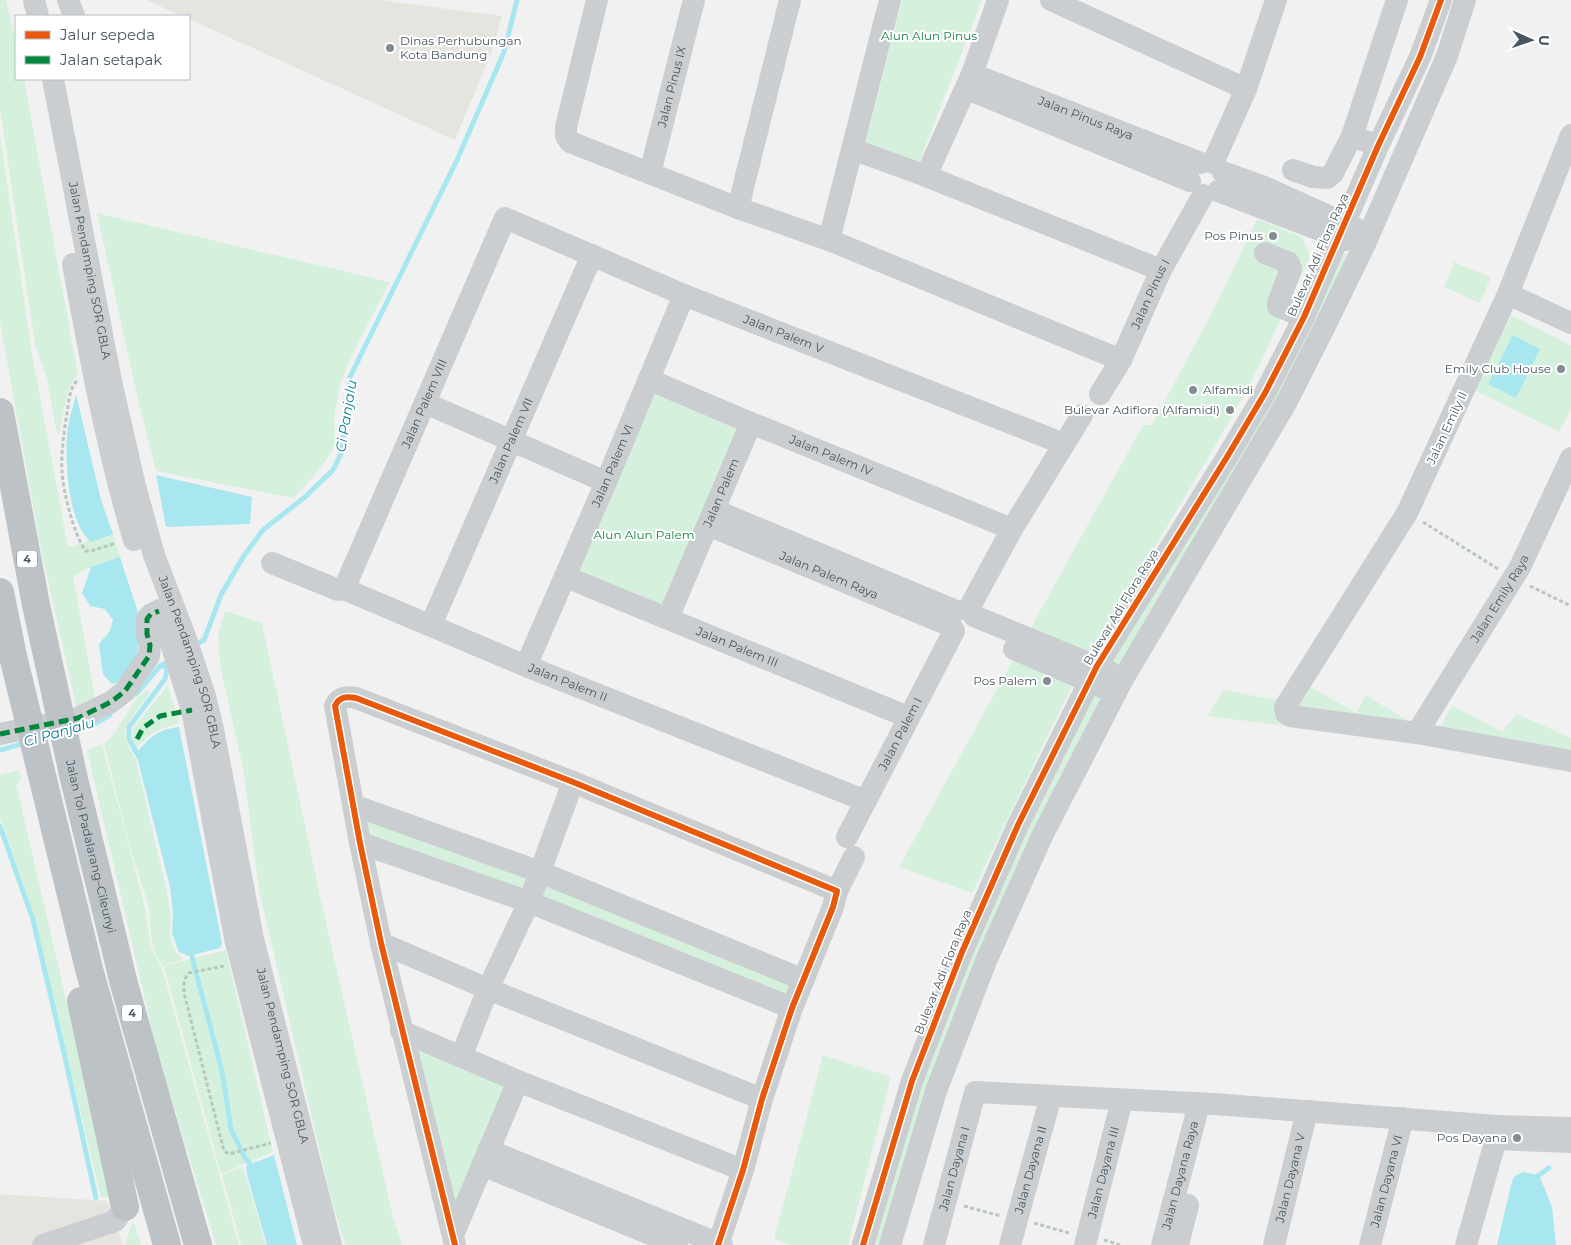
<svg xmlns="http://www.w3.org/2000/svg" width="1571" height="1245" font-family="Montserrat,sans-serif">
	<rect width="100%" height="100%" fill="#f2f1f1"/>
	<g fill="#e6e4df">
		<polygon points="146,0 379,0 502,16 492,51 455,140 189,19 189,16 182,16"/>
		<polygon points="0,1194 107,1201 123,1245 0,1245"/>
	</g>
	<g fill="#d5f1de">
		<path d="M 0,0 L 6,0 L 16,40 L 16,79 L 24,79 L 78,375 C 65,386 63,419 59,436 L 56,429 L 47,379 L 35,344 L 0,109 Z"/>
		<polygon points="902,0 982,0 916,171 863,152"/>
		<polygon points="0,135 32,354 68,547 113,534 120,557 91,567 73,576 96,703 78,714 40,545 0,322"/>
		<polygon points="97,213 390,282 353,353 340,384 334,419 335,443 330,455 312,478 293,498 156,471 136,391"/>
		<polygon points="1257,219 1302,237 1310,257 1250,384 1214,448 1093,650 1080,652 1029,631 1143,425 1152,425 1218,301"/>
		<polygon points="1341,251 1349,255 1279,401 1121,665 1112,661"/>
		<polygon points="1454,262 1491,277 1480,303 1444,287"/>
		<polygon points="1511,315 1571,345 1571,409 1559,432 1474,390"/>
		<polygon points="652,387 743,425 666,611 574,573"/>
		<polygon points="225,611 262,623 320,896 393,1217 402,1245 345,1245 330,1195 259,890 243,768 220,666 218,633"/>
		<polygon points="1014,658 1069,678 1071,688 972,893 899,867"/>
		<path d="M 168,685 L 179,724 C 156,730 151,732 135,750 L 132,736 L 134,727 Z"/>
		<polygon points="1307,685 1356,713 1366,695 1408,721 1303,713 1296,703"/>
		<polygon points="1224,690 1276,700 1289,726 1207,716"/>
		<path d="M 145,691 L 149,691 L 149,695 C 142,703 125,724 125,733 C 126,743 132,752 136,760 L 166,887 L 171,914 L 170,935 L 174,949 L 183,959 L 163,966 L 155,954 L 151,937 L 149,907 L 130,847 L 104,744 C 117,733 122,719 132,706 C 135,700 140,695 145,691 Z"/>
		<polygon points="1093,694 1104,699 881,1245 871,1245 919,1084 969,953"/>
		<polygon points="1452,705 1502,732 1517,714 1571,738 1571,753 1450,736 1442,724"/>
		<polygon points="102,744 145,908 151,948 162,968 239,1245 216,1245 157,1051 87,750"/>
		<polygon points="19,770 22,779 16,784 112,1197 101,1198 39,938 27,894 0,817 0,775"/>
		<polygon points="353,805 804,980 792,1008 360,843"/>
		<polygon points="226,950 273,1152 221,1174 164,966"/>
		<polygon points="405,1036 513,1083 453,1228"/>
		<polygon points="823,1055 891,1077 848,1245 790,1245 774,1239"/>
		<polygon points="243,1167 266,1245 241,1245 222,1175"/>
		<polygon points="133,1221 141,1245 125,1245 125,1243"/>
	</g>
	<g fill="#a8e7f0">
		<polygon points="1513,335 1540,349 1516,398 1488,384"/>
		<path d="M 76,394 L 101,500 L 113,534 L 91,542 C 68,523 65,464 67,435 C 68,422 73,407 76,394 Z"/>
		<polygon points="156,475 252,497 250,524 166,527"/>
		<polygon points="120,557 137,609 140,636 136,662 119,682 112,684 103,674 99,644 110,631 113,620 105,609 90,606 82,593 91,567"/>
		<path d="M 179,727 L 222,943 L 220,948 L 189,956 L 179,952 L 172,933 L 173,913 L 170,887 L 136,753 C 150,737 157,730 179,727 Z"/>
		<polygon points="274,1155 297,1245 267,1245 247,1175 246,1166"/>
		<polygon points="1523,1172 1539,1175 1552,1207 1556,1245 1497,1245 1512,1181 1515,1176"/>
	</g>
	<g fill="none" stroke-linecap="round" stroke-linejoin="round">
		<g stroke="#a8e7f0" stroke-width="5">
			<polyline points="195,645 204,640 221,595 243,557 263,530 305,497 333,470 341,454 350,377 457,160 504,52 517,0"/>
			<polyline points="136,694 160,666 171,660"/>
			<polyline points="84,726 96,723 110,715"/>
			<polyline points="0,750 25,743"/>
			<polyline points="139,757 129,739 129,727 165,679 167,669 163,665"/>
			<polyline points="0,826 33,920 67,1066 96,1198"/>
			<polyline points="191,951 194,965 222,1071 231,1129 244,1156 254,1169"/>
			<polyline points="1535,1178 1549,1168"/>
		</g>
		<g stroke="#b8c6c1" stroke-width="3" stroke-dasharray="4 2.5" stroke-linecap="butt">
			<path d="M 77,381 C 69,389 69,402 67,413 C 64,432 61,452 62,471 C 63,491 74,536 86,551 L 91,551 L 116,543"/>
			<polyline points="1423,522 1498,569"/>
			<polyline points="1530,586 1571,606"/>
			<path d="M 224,966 L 189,973 C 183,979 184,986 184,993 L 224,1151 L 229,1154 L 271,1143"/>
			<polyline points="964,1206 1001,1216"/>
			<polyline points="1034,1223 1069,1233"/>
			<polyline points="1104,1240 1120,1245"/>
		</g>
		<g stroke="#cbced0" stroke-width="22">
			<polyline points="34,0 38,16"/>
			<polyline points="68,0 74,16"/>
			<polyline points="597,0 566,127 566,136 570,142 738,208 829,240 890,0"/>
			<polyline points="1051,0 1246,89"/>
			<path id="s1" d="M 972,74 L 1201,163"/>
			<path id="s2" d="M 53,79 L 112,386 L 135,486 L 154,555 L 186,639 L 205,696 L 213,729 L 253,939 L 331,1245"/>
			<polyline points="970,90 1190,181"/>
			<polyline points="1571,135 1508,294 1407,513 1285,707 1286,713 1290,716 1417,733 1571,761"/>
			<polyline points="1378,146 1352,136 1397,0"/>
			<polyline points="852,149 926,176 1161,270"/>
			<polyline points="1213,163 1246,89 1276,0"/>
			<polyline points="1293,170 1313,177 1327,178 1333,173 1352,136"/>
			<polyline points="1223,172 1262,186 1357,229"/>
			<path id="s3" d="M 650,173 L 694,0"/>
			<polyline points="926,176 972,74 998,0"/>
			<polyline points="1218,191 1346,240"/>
			<polyline points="738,208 790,0"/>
			<polyline points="829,240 1121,360"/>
			<polyline points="1265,253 1289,263 1291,269 1278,303 1278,306 1304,317"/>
			<path d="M 73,264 C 90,357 107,449 134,540"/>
			<polyline points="1508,294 1571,323"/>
			<path id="s4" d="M 650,380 L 751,423 L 1012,529"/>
			<path id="s5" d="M 1100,394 L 1121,360 L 1161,270 L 1203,195"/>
			<polyline points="425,403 606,482"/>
			<polyline points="714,510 956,611"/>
			<path id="s6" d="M 708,525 L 951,626"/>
			<path id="s7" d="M 272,563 L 338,590 L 344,589 L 526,666 L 866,801"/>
			<path id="s8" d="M 566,577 L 908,717"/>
			<path id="s9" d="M 344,589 L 505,218 L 684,295 L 1064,444"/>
			<polyline points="159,610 171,644 192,710 235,938 314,1245"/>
			<polyline points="968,610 1012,529 1082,415"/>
			<polyline points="974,616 1110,672"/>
			<path id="s10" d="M 668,618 L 751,423"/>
			<path id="s11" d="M 431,625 L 592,255"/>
			<polyline points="1014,649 1104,688"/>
			<path id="s12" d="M 526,666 L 606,482 L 684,295"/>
			<path id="s13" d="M 1417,733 L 1520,567 L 1571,458"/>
			<polyline points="0,734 78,718 111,702 125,691 149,656 150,645 147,634 147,619 151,614 159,611"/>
			<polyline points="353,805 540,872 804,980"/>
			<path id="s14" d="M 847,837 L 954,631"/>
			<polyline points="360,843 529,902 792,1008"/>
			<polyline points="837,891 854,857"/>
			<polyline points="381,943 488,989 762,1099"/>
			<polyline points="401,1031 518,1081 453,1235"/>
			<polyline points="461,1057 488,989 529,902 573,782"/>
			<polyline points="518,1081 743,1170"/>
			<polyline points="1571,1128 1497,1126 1496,1139 1571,1142"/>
			<polyline points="488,1150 722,1245"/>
			<polyline points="482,1165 677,1245"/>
			<polyline points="43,1245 115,1221 125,1207"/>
			<path d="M 455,1245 L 381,943 L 360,843 L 335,706 C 339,697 346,696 356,698 L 573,782 L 837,891 L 833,907 L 792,1008 L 762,1099 L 743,1170 L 718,1245"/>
			<polyline points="863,1245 912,1081 962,952 1018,825 1097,666 1227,457 1265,393 1304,317 1378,146 1420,57 1441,0"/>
			<polyline points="890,1245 936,1091 986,961 1043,834 1123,679 1286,403 1325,326 1364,246 1447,56 1465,0"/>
			<path id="s15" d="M 934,1245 L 975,1092 L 1214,1104 L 1497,1126"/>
			<path id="s16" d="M 1010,1245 L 1051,1096"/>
			<path id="s17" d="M 1085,1245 L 1122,1100"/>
			<path id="s18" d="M 1162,1245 L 1199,1104"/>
			<polyline points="1178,1245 1188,1205"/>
			<path id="s19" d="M 1274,1245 L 1307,1111"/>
			<path id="s20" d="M 1370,1245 L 1403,1118"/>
			<polyline points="1466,1245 1496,1139"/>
		</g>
		<g stroke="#bcc2c6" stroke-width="28">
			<path id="s21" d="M 0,412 L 36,605 L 74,779 L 124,984 L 198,1245"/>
			<polyline points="0,592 13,656 89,969 167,1245"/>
			<polyline points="81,1001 125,1207"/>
		</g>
		<g stroke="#00873e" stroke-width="5" stroke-dasharray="10 5" stroke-linecap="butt">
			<polyline points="0,734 78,718 111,702 125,691 149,656 150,645 147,634 147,619 151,614 159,611"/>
			<polyline points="137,739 143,728 160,716 192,710"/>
		</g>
		<defs>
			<g id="cycleway">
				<path d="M 455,1245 L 381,943 L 360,843 L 335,706 C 339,697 346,696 356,698 L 573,782 L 837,891 L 833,907 L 792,1008 L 762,1099 L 743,1170 L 718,1245"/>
				<polyline points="863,1245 912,1081 962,952 1018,825 1097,666 1227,457 1265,393 1304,317 1378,146 1420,57 1441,0"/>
			</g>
		</defs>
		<use href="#cycleway" stroke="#fff" stroke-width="9"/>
		<use href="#cycleway" stroke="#e8590c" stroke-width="6"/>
	</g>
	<g fill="#838c92" stroke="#fff" stroke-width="2">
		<circle cx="390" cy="48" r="5"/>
		<circle cx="1273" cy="236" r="5"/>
		<circle cx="1561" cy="369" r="5"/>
		<circle cx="1193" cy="390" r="5"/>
		<circle cx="1230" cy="410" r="5"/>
		<circle cx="1047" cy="681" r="5"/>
		<circle cx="1517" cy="1138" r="5"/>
	</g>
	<g text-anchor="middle" stroke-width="4" stroke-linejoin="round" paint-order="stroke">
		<g fill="#fff" stroke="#7e898f" stroke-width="1">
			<rect x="17" y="550.5" width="20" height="17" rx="4"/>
			<rect x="122" y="1004.5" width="20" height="17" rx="4"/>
		</g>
		<g font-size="11" font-weight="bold" fill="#47565f">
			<text x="27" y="563">4</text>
			<text x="132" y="1017">4</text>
		</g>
		<g font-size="12" fill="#148543" stroke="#fff">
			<text x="929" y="40">Alun Alun Pinus</text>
			<text x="644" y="539">Alun Alun Palem</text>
		</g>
		<g font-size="12" fill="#47565f" stroke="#fff" text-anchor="end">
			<text x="400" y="45" text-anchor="start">Dinas Perhubungan<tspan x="400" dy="14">Kota Bandung</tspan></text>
			<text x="1263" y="240">Pos Pinus</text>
			<text x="1551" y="373">Emily Club House</text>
			<text x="1203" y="394" text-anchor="start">Alfamidi</text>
			<text x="1220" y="414">Bulevar Adiflora (Alfamidi)</text>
			<text x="1037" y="685">Pos Palem</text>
			<text x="1507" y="1142">Pos Dayana</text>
		</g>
		<g font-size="12" fill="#47565f" stroke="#fff">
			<text dy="4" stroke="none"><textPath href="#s3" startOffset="89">Jalan Pinus IX</textPath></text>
			<text dy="4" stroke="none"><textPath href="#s1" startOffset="122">Jalan Pinus Raya</textPath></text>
			<text transform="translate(1318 255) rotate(-66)" y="4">Bulevar Adi Flora Raya</text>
			<text dy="4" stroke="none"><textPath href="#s2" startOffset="195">Jalan Pendamping SOR GBLA</textPath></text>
			<text dy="4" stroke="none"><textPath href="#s5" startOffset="112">Jalan Pinus I</textPath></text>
			<text dy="4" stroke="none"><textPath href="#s9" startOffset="706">Jalan Palem V</textPath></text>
			<text dy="4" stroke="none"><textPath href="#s9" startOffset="202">Jalan Palem VIII</textPath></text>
			<text transform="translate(1447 428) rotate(-65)" y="4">Jalan Emily II</text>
			<text dy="4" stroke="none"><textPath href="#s11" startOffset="201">Jalan Palem VII</textPath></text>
			<text dy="4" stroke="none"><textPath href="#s4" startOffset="196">Jalan Palem IV</textPath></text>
			<text dy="4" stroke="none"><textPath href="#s12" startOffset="218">Jalan Palem VI</textPath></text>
			<text dy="4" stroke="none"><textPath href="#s10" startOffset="136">Jalan Palem</textPath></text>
			<text dy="4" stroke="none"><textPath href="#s6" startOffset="131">Jalan Palem Raya</textPath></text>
			<text dy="4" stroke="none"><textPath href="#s13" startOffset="158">Jalan Emily Raya</textPath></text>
			<text transform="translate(1121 607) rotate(-59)" y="4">Bulevar Adi Flora Raya</text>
			<text dy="4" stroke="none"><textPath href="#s8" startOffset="185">Jalan Palem III</textPath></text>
			<text dy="4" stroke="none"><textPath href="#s2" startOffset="600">Jalan Pendamping SOR GBLA</textPath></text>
			<text dy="4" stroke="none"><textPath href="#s7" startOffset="320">Jalan Palem II</textPath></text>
			<text dy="4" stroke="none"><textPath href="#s14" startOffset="116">Jalan Palem I</textPath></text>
			<text dy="4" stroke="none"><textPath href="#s21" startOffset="444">Jalan Tol Padalarang–Cileunyi</textPath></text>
			<text transform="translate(943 972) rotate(-68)" y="4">Bulevar Adi Flora Raya</text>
			<text dy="4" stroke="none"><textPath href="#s2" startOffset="1005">Jalan Pendamping SOR GBLA</textPath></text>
			<text dy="4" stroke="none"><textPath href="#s15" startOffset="79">Jalan Dayana I</textPath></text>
			<text dy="4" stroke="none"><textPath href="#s16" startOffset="78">Jalan Dayana II</textPath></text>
			<text dy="4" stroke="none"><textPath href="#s17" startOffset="75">Jalan Dayana III</textPath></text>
			<text dy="4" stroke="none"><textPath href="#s18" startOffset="72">Jalan Dayana Raya</textPath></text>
			<text dy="4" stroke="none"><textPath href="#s19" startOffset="69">Jalan Dayana V</textPath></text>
			<text dy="4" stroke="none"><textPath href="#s20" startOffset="66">Jalan Dayana VI</textPath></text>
		</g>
		<g font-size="14" font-style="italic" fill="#088093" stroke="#fff">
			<text transform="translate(346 416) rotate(-81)" y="5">Ci Panjalu</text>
			<text transform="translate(59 732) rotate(-16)" y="5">Ci Panjalu</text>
		</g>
	</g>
	<rect x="15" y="15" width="175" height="65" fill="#ffffff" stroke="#b5bbbf"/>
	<rect x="25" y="31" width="25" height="8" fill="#e8590c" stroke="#b5bbbf"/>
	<text x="60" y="40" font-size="15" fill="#47565f">Jalur sepeda</text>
	<rect x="25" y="56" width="25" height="8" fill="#00873e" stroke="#b5bbbf"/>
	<text x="60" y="65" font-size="15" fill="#47565f">Jalan setapak</text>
	<g transform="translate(1531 40) rotate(92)" stroke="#ffffff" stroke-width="4" paint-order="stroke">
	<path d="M0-4L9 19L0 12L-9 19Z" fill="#47565f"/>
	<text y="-8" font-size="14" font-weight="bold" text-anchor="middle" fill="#47565f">U</text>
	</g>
</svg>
